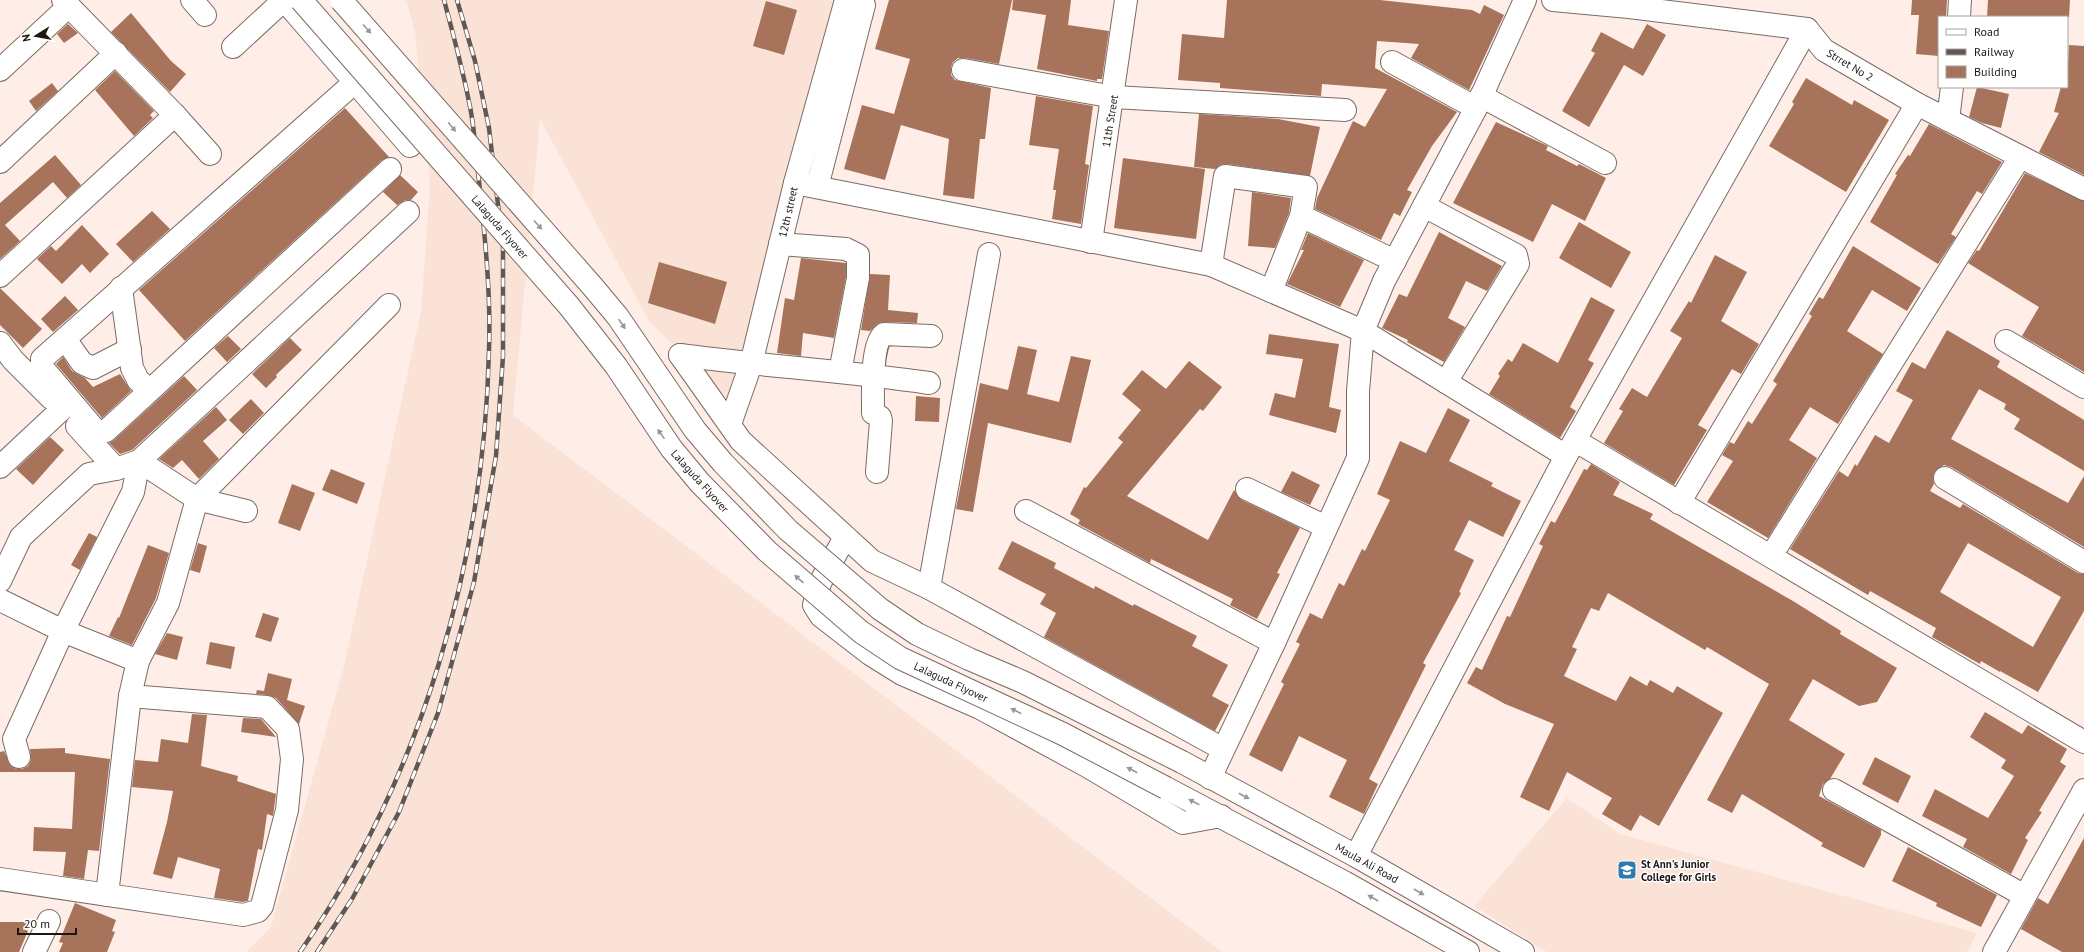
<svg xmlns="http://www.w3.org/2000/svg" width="2084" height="952" font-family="'PT Sans',sans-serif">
	<rect width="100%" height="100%" fill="#ffeee7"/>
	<g fill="#fae2d7">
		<polygon points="406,0 860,0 741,411 649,321 540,119 513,415 1222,952 246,952 271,927 344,666 421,311 430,185 415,32"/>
		<polygon points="1567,798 1620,834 1977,933 1967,952 1547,952 1474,906"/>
	</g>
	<g fill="#a7735a" fill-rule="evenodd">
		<polygon points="889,0 1012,0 999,64 965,58 958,58 953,62 951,67 951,75 955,80 991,88 985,139 980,139 974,199 943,195 949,139 901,125 885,180 844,169 862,105 894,114 910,59 875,49"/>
		<polygon points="1013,0 1071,0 1068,25 1109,31 1102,79 1097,79 1097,81 1037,69 1046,15 1012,10"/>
		<polygon points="1227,0 1380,0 1472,10 1480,14 1484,5 1504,15 1469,90 1411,58 1419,44 1377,41 1375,68 1457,112 1432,146 1407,190 1412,192 1400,216 1394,213 1381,240 1315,209 1317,198 1353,121 1365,127 1387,89 1322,84 1321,96 1220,88 1220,83 1178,80 1182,34 1224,38"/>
		<polygon points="1912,0 1947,0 1946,17 1939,16 1939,56 1916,54 1919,15 1911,15"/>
		<polygon points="1988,0 2070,0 2069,17 1987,17"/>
		<polygon points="766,1 797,10 784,55 753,46"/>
		<polygon points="131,13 171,61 186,74 170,92 111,32"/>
		<polygon points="68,24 78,33 64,43 57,34"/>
		<polygon points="1647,24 1666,35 1643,76 1624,65 1589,127 1562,111 1595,53 1591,51 1601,32 1633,49"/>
		<polygon points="2069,45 2084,46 2084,175 2039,152 2059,113 2054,112 2061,87 2067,87"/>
		<polygon points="115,71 154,111 150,115 153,118 134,136 95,90"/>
		<polygon points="1806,78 1852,105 1854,100 1889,120 1846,192 1769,146 1794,104 1792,102"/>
		<polygon points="52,83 58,91 36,111 29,101"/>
		<polygon points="1977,87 2009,94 2001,128 1982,123 1969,117"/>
		<polygon points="1036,96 1093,106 1085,164 1089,165 1081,224 1052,219 1056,190 1053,190 1059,149 1029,145"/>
		<polygon points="345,108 389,157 382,160 185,341 139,290"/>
		<polygon points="1199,114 1278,119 1320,127 1310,176 1227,164 1220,165 1215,169 1194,167"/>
		<polygon points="1496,122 1548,146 1546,150 1577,166 1579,164 1606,178 1585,221 1552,204 1533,242 1453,203"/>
		<polygon points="1929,124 2002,162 1982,194 1977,191 1951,234 1956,237 1938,264 1870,222 1897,175 1895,174 1908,155 1910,156"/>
		<polygon points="55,155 81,185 67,198 53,182 5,225 20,241 0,259 0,203"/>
		<polygon points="1123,158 1205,169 1196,239 1114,228"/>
		<polygon points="2025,173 2084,201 2084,372 2022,336 2039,307 1968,263 1977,250 1979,251"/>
		<polygon points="400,175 418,192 411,200 405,200 397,205 383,192"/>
		<polygon points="1252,192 1291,198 1289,213 1275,248 1248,246"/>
		<polygon points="152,211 170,229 133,262 116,244"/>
		<polygon points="1579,222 1631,252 1611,288 1559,258"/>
		<polygon points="82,225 109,254 90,273 82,264 62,284 37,259 51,246 56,251"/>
		<polygon points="1439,232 1502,266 1487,291 1466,281 1448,318 1465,327 1444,362 1407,342 1408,340 1382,328 1399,294 1407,297"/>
		<polygon points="1308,233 1364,260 1340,307 1287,284 1304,250 1301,250"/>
		<polygon points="1853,246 1921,288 1907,311 1872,290 1847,331 1883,354 1838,424 1810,407 1789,440 1817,458 1768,538 1707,502 1733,461 1722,455 1730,442 1734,444 1748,421 1752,424 1777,384 1773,381 1812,316 1809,314 1819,297 1823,299"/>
		<polygon points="1715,255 1747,272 1721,321 1759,344 1741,374 1732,369 1698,425 1707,430 1674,485 1604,443 1623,411 1619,409 1632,388 1647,397 1682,338 1670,331 1689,301 1691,303"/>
		<polygon points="801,258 846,263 846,277 834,338 803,333 801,356 777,353 785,298 794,300"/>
		<polygon points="659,262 727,282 715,324 648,303"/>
		<polygon points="870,274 890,275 888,310 918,313 917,323 884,322 879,323 870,331 861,330"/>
		<polygon points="0,288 42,329 23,348 0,325"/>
		<polygon points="65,296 78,310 53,332 41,319"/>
		<polygon points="1591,297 1615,310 1588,360 1594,363 1570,407 1576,411 1560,438 1489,394 1500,376 1498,374 1508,359 1512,362 1523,343 1558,363"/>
		<path d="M 1947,330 L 2000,361 L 1997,367 L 2084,420 L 2084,471 L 2014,429 L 2020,419 L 2004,409 L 2006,404 L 1979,389 L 1951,439 L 2068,503 L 2084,476 L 2084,547 L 1951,467 L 1944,465 L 1935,471 L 1933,477 L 1934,484 L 1930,491 L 1960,508 L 1963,504 L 2078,573 L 2084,574 L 2084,611 L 2038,692 L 2000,671 L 2000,672 L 1981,661 L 1980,664 L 1932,637 L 1936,628 L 1870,591 L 1868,595 L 1790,549 L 1839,471 L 1848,477 L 1855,464 L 1857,466 L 1875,435 L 1889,443 L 1913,400 L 1896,391 L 1912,362 L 1925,369 ZM 1968,543 L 2061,597 L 2033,647 L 1940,592 Z"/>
		<polygon points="1269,334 1339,344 1329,407 1341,410 1336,433 1269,415 1275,393 1295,398 1303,359 1266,354"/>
		<polygon points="228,336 241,349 227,362 214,348"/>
		<polygon points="290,338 302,350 276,375 277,377 266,388 252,374"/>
		<polygon points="1018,346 1037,350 1027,394 1059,402 1071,356 1091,360 1071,443 988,423 973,512 956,509 980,383 1008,390"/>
		<polygon points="63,357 72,371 85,378 93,387 120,374 131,391 102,418 56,364"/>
		<polygon points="1189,361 1222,387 1203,411 1200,409 1127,496 1208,540 1234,490 1242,500 1300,528 1277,573 1280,574 1257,619 1230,605 1233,599 1151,559 1150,563 1078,524 1080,520 1070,514 1084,487 1086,488 1123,442 1118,438 1141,410 1122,394 1142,370 1166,389"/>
		<polygon points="184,376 197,390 132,450 120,454 109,443 114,440"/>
		<polygon points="916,396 940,398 939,422 915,421"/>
		<polygon points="251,399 264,413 243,434 229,420"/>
		<polygon points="216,407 227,420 203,441 219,459 199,479 182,460 173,468 159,459"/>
		<polygon points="1448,408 1470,420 1449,461 1493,483 1491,486 1521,501 1503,537 1469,520 1454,550 1474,560 1459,592 1461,593 1423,663 1426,665 1369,779 1378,784 1364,814 1329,797 1347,760 1299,736 1282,772 1249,755 1284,684 1281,682 1300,644 1296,642 1310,613 1322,619 1339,583 1344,586 1362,549 1365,551 1390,500 1377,494 1400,441 1426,453"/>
		<polygon points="50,437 64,450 33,485 16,469"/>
		<polygon points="1591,464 1620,482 1613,495 1653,514 1650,519 1793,601 1841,631 1840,634 1897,668 1877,702 1859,706 1813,679 1789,720 1845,754 1830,779 1823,784 1819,796 1881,830 1881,835 1864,868 1821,846 1823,843 1742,794 1732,813 1707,800 1769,684 1707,647 1705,650 1608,593 1599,611 1591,608 1572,647 1577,649 1564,676 1616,701 1630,676 1647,686 1650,680 1673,693 1677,686 1723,713 1659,826 1640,815 1631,831 1602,814 1612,798 1567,772 1549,811 1520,797 1554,724 1505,704 1467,683 1476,667 1482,670 1507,616 1510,617 1543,546 1539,544 1551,521 1555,523 1584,469 1587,470"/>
		<polygon points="331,469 365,483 357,504 322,490"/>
		<polygon points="1292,471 1320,485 1310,505 1281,492"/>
		<polygon points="292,484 315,493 300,531 278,523"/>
		<polygon points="89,533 97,537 80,570 71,565"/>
		<polygon points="1012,541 1056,563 1054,568 1094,589 1095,586 1133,606 1134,604 1197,636 1192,646 1228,665 1212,696 1229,705 1215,731 1044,637 1056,613 1040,604 1046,594 998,569"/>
		<polygon points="198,543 207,546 200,573 190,570"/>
		<polygon points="148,545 169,553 156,598 132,645 109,636 118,617 119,618"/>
		<polygon points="263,613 279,618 271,642 255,637"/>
		<polygon points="167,633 183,637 177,660 155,654"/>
		<polygon points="210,642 235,647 231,669 206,664"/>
		<polygon points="268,673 292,679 287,700 305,706 299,724 276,698 268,695 256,694 257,690 264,691"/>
		<polygon points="1985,712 2022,734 2028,725 2067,749 2060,762 2066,766 2039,811 2042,812 2025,838 2028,840 2011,874 1963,847 1967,839 1922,816 1935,789 1988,818 2014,776 2001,768 2006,760 1970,737"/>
		<polygon points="192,714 207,715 201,766 238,776 237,781 276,794 273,816 267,814 262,850 258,849 248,901 242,902 214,898 220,869 178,857 172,879 153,874 167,822 173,791 132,787 135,760 158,762 161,739 188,743"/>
		<polygon points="243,718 261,719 276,737 241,732"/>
		<polygon points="65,748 65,753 110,759 99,851 88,850 84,879 63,876 66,852 33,851 34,827 72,829 75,772 0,772 0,752 4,751 11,766 16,769 22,769 28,766 31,760 30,749"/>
		<polygon points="1875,757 1911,776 1898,803 1862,784"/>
		<polygon points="2084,838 2084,952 2062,952 2021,929 2038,898 2048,904"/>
		<polygon points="1908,847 1997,895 1981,927 1936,906 1937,903 1892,881"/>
		<polygon points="75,903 116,920 112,931 115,932 107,952 59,952 63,943 59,942"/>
		<polygon points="0,922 27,922 24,929 28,931 19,952 0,952"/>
	</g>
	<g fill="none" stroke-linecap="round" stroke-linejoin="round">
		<defs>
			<g id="minor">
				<polyline points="192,0 205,15"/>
				<polyline points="1553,0 1629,7 1807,29 1824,50 1917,104 2084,189"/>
				<polyline points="285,1 410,146"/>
				<polyline points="1959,17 1960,0"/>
				<polyline points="233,47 284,0"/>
				<polyline points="1392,62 1476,108"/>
				<polyline points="0,70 69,6"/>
				<polyline points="963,70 1114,97 1345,110"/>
				<polyline points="355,82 42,359 42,367 97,432 106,431 390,169"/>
				<polyline points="1481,96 1605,163"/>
				<polyline points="175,115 210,154"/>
				<polyline points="1948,120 1952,87"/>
				<polyline points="0,162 116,53"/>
				<polyline points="795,183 1211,265 1363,331 1566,456"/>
				<polyline points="817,187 864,5"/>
				<polyline points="1424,206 1516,255 1518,264 1446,382"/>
				<polyline points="1301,216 1395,261"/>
				<polyline points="780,244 846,249 858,255 858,278 840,372"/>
				<polyline points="1211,265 1225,176 1306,187 1301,216 1271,291"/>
				<polyline points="0,276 175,115 63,0"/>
				<polyline points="121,288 132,368 138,380 149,390"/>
				<polyline points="65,339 82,363 93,368 130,349"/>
				<polyline points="2006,341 2084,387"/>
				<polyline points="0,343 13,360 51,398"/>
				<polyline points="680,355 741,441 872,561 929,588 1223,749"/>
				<path d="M 680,355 C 763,366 846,371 929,383"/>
				<polyline points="730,424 751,364 795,183 846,0"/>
				<polyline points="77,426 116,469"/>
				<polyline points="1576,441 2084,742"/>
				<polyline points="0,467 62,409"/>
				<path d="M 877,472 L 881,421 L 880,417 L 873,413 L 873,409 C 873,394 871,343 884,334 L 931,336"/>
				<polyline points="1945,478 2084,562"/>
				<polyline points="1247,489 1326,527"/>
				<polyline points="1679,503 1917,104"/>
				<polyline points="1026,511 1274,643"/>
				<polyline points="845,537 820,583 814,605 821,616 870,654 902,674 980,708 1087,766 1183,823 1221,816"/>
				<polyline points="1771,556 2020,157"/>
				<polyline points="0,581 21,537 89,474 116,469 139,461 408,212"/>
				<polyline points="929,588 989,254"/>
				<polyline points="0,600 63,631 138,661 168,603 197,499 246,511"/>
				<polyline points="19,757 14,739 63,631 133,492 139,461 197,499 389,305"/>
				<polyline points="1210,778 1274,643 1358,458 1358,391 1363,331 1384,281 1476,108 1525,0"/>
				<polyline points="1834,790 2025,896"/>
				<polyline points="1356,856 1566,456 1807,29"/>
				<polyline points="0,879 243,915 258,911 262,906 287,810 292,759 288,729 267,707 130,696 138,661"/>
				<polyline points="107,895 130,696"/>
				<polyline points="34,952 49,921"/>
				<polyline points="1994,952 2084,790"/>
			</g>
			<polyline id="tertiary" points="1091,242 1126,0"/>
			<g id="primary">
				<polyline points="1182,762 1356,856 1523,952"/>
				<polyline points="1166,788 1344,882 1468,952"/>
			</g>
		</defs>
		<use href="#minor" stroke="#7a6c65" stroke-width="24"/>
		<use href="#tertiary" stroke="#7a6c65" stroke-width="24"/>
		<use href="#primary" stroke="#7a6c65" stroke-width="24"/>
		<use href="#minor" stroke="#fff" stroke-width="22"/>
		<use href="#tertiary" stroke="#fff" stroke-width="22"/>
		<use href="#primary" stroke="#fff" stroke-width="22"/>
		<defs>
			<g id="rail">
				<path d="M 300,952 C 422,777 484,563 489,350 C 491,294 485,237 479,181 C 476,158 475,134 471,112 C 464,74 454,37 444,0"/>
				<polyline points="317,952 352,899 399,812 438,713 474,582 496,456 503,356 503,247 489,128 475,61 457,0"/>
			</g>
		</defs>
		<use href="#rail" stroke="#615753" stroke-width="4.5"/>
		<use href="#rail" stroke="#fff" stroke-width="3" stroke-dasharray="9" stroke-linecap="butt"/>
		<defs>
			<g id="primary-bridge">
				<polyline points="301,0 569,306 616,366 671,448 700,483 767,551 861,632 900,658 1063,734 1166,788"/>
				<polyline points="341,0 593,287 618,317 695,430 723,463 788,530 880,609 917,634 969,659 1023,682 1182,762"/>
			</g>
		</defs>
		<use href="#primary-bridge" stroke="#7a6c65" stroke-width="24" stroke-linecap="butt"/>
		<use href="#primary-bridge" stroke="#fff" stroke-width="22"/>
	</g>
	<defs><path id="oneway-solid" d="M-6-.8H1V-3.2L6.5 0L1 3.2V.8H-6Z"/></defs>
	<g fill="#999795">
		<use href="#oneway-solid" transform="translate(367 29) rotate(48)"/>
		<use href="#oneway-solid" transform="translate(452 127) rotate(51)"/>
		<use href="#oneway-solid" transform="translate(538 225) rotate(48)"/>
		<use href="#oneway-solid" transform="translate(622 324) rotate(55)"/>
		<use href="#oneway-solid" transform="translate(661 434) rotate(-125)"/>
		<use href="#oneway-solid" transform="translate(799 579) rotate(-139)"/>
		<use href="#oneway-solid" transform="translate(1016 711) rotate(-154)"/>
		<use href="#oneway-solid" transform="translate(1132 770) rotate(-152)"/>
		<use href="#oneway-solid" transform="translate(1244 796) rotate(28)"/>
		<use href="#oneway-solid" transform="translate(1194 802) rotate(-153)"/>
		<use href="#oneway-solid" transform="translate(1419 892) rotate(30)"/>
		<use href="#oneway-solid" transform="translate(1373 898) rotate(-150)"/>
	</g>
	<defs>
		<symbol id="university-square" viewBox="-11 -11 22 22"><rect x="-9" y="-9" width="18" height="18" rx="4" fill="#2c7cad" stroke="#fff"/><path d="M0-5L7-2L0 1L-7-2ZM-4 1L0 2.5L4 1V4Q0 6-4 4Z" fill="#fff"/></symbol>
	</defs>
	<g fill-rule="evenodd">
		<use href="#university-square" x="1616" y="859" width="22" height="22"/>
	</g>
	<g text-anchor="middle" stroke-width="3" stroke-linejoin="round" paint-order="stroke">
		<g font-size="11" fill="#1d1714" stroke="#fff">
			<text transform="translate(1850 65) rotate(31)" y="4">Strret No 2</text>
			<text transform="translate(1110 121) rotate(-81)" y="4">11th Street</text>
			<text transform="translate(788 212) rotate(-77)" y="4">12th street</text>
			<text transform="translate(500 227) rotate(49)" y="4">Lalaguda Flyover</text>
			<text transform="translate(700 481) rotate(48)" y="4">Lalaguda Flyover</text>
			<text transform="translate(951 682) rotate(25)" y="4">Lalaguda Flyover</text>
			<text transform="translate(1367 863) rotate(29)" y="4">Maula Ali Road</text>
		</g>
		<g font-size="11" font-weight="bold" fill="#1d1714" stroke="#fff" text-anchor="start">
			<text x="1641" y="868">St Ann's Junior<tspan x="1641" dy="13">College for Girls</tspan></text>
		</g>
	</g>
	<rect x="1938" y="16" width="130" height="72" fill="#ffffff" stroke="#a5a2a1"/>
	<rect x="1946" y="29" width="20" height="6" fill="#ffffff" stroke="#a5a2a1"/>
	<text x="1974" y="36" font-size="12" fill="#1d1714">Road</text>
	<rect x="1946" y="49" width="20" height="6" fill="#615753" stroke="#a5a2a1"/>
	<text x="1974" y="56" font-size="12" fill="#1d1714">Railway</text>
	<rect x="1946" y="66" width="20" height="12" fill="#a7735a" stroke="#a5a2a1"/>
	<text x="1974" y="76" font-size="12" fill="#1d1714">Building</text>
	<g transform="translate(36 36) rotate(259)" stroke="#ffffff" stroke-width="3" paint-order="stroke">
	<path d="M0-3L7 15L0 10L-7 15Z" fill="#1d1714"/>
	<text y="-6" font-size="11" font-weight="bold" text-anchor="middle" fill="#1d1714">N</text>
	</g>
	<path d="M18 928v6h58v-6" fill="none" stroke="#1d1714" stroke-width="2"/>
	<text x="24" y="928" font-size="12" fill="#1d1714" stroke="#ffffff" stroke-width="3" paint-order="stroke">20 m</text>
</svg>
